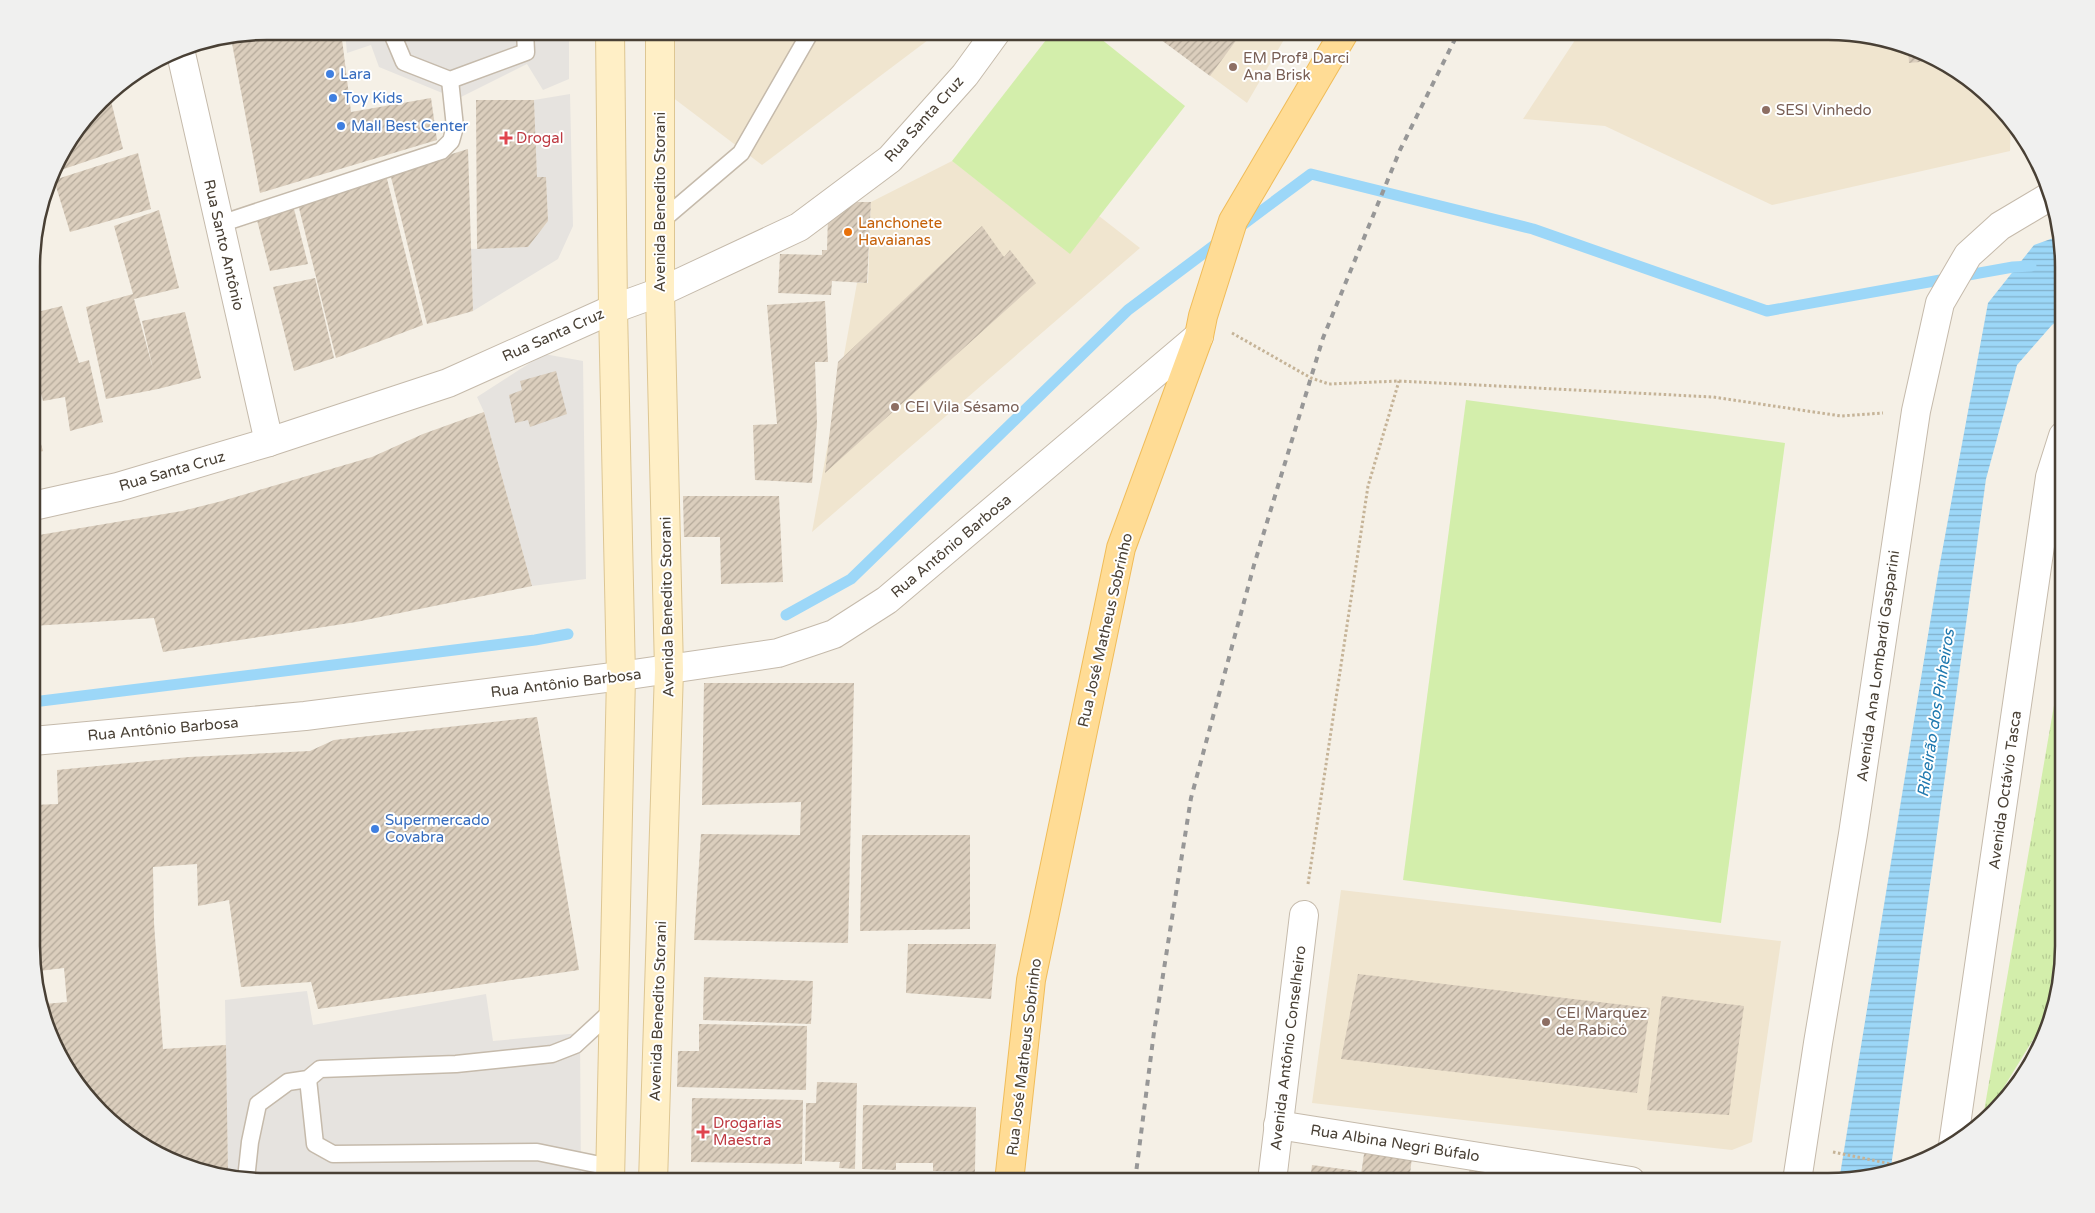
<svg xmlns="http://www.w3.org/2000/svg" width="2095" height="1213" font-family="'Varela Round',sans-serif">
	<defs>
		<pattern id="park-tufts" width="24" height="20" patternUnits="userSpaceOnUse" patternTransform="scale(1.25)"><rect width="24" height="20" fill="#d3eeab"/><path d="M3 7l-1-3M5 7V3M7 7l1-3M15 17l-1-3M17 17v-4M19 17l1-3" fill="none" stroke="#b7cd94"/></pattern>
		<pattern id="water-rules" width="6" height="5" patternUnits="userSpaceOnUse" patternTransform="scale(1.25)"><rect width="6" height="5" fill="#9cd7f8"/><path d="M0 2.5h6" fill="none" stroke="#81b0ca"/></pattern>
		<pattern id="building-hatch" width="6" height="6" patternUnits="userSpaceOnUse" patternTransform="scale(1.25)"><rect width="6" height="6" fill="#dbcebd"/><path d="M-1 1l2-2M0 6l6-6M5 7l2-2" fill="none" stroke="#b4a99a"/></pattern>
	</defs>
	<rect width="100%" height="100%" fill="#f5f0e6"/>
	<g fill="#f0e5cf">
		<polygon points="673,31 940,31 762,165 672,97"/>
		<polygon points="1150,31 1289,31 1247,103"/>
		<polygon points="1581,31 1829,31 1890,39 1946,63 1995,100 2011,121 2010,151 1772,205 1605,126 1523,119"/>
		<polygon points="952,161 1070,253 1099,216 1140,248 812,532 857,283 868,283 871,202"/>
		<polygon points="1341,890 1781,941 1752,1142 1732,1150 1312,1103"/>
	</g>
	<polygon fill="url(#park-tufts)" points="2063,653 2063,962 2045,1020 1982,1123"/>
	<g fill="#d3eeab">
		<polygon points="1053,31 1091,31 1185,106 1070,254 952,161"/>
		<polygon points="1466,400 1785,443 1721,923 1403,880"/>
	</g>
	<g fill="#e6e3df">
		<polygon points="345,31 569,31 569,79 543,90 527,64 457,99 379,67 371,45 347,53"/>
		<polygon points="570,94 573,226 558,259 473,311 471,249 528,247 548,221 546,177 537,177 534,100"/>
		<polygon points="544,354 583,361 586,579 532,586 484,412 477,397"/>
		<polygon points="307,991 313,1025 486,994 493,1041 580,1033 581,1182 266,1182 219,1175 228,1175 225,1000"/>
	</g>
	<polygon fill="url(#water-rules)" points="2059,236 2063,251 2063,317 2052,325 2017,365 1986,479 1891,1167 1839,1181 1938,574 1988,303 2034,245"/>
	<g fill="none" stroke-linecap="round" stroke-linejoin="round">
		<g stroke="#9cd7f8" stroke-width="11">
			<polyline points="1237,229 1311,174 1533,229 1767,311 2013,267 2031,266"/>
			<polyline points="786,615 851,579 1128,310 1220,241"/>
			<polyline points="33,702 535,640 568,634"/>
		</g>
	</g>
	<g fill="url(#building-hatch)">
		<polygon points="267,31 341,31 351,112 431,98 437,140 260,193 231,38"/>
		<polygon points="1149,31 1243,31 1210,76"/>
		<polygon points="1908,47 1924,54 1940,60 1909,63"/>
		<polygon points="109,93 123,149 52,173 56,162"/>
		<polygon points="476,100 534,100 537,177 546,177 548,221 528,247 477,249"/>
		<polygon points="468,149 473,311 427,324 390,173"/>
		<polygon points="138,153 151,209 70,232 54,180"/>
		<polygon points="386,175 423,325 336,358 298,204"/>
		<polygon points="853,202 871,202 867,283 832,281 831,295 778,293 780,254 822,255 822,250 827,250 828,215"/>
		<polygon points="293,205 308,264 270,271 257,220"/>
		<polygon points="159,210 179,288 134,299 153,369 142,321 185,312 201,378 158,389 106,399 86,307 133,294 114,226"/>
		<polygon points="982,226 1004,257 1010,250 1036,283 825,473 838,362"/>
		<polygon points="315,278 334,358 294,371 273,287"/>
		<polygon points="825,301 828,362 815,362 817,423 812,483 755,480 753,425 777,424 767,305"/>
		<polygon points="62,306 79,363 89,360 103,422 70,431 65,397 43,401 33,365 33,313"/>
		<polygon points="556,371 567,414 530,427 528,420 515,423 509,395 522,390 520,381"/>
		<polygon points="484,412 532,586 356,622 163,652 154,618 33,626 33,536 182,511 222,501 372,457 423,434"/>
		<polygon points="33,417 43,451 33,454"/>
		<polygon points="683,496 779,496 783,582 721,584 720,537 684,537"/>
		<polygon points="704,683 854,683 848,943 694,940 701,834 800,835 801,802 702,805"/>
		<polygon points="537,717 579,970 318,1009 311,982 241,987 229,900 198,906 197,864 153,867 154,923 163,1049 226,1045 228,1175 205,1174 149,1150 71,1077 44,1005 44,1004 67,1002 64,968 39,971 36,932 33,805 58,804 57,770 189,757 310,751 334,740"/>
		<polygon points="862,835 970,835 970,929 860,931"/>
		<polygon points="908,944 996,944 991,999 906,993"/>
		<polygon points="1358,974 1650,1008 1637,1093 1341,1059"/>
		<polygon points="704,977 813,981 811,1024 703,1020"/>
		<polygon points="1662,996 1744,1006 1729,1115 1647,1110"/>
		<polygon points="699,1024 807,1026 806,1090 677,1087 678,1051 699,1051"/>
		<polygon points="817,1082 857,1083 855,1169 839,1168 840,1162 805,1161 806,1103 816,1103"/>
		<polygon points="692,1098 803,1100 802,1164 691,1162"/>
		<polygon points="863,1105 976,1107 975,1172 933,1171 933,1163 896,1163 896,1170 862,1169"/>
		<polygon points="1364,1154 1412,1158 1409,1181 1360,1181"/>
		<polygon points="1312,1165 1357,1171 1355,1181 1310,1181"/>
		<polygon points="1470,1168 1569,1181 1468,1181"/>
	</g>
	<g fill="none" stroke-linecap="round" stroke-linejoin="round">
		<defs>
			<g id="service">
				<polyline points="391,31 404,62 450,80 526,52 525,31"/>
				<polyline points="660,222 741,153 811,31"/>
				<polyline points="220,224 441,151 451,141 455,127 450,80"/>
				<polyline points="308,1079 315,1144 333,1154 537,1152 610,1167"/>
				<polyline points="246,1179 250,1142 258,1104 288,1082 308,1079 320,1069 456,1064 552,1054 575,1045 614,1009"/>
			</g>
			<g id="minor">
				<polyline points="180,49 269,442"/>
				<polyline points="1278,1125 1631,1181"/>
				<polyline points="1272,1181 1304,915"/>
			</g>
			<g id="tertiary">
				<polyline points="33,506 118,487 269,442 448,383 613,309 660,292 799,227 890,159 965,75 997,31"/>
				<polyline points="33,741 305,716 621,676 778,653 834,634 887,600 1199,336"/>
				<polyline points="1953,1145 2050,477 2063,436"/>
				<polyline points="1797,1181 1818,1043 1853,834 1916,411 1940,303 1968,255 2000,226 2047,198"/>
			</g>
			<g id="secondary">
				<polyline points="610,1182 621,676 613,309 610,31"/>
				<polyline points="653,1182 669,670 660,292 660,31"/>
			</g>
			<polyline id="primary" points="1009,1182 1031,980 1121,548 1199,336 1203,316 1233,221 1345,31"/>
		</defs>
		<use href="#service" stroke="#c5baab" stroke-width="19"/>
		<use href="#minor" stroke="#c5baab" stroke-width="30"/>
		<use href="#tertiary" stroke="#c5baab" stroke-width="30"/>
		<use href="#secondary" stroke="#ddc693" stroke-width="30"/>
		<use href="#primary" stroke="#f0bc59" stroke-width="30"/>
		<g stroke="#c5b397" stroke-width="3" stroke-dasharray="2.5 2.5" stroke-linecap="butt">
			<polyline points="1232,333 1311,378 1329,384 1399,381 1713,397 1841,416 1883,413"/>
			<polyline points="1308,884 1368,486 1399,381"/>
			<polyline points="1833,1152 1896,1165"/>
		</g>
		<use href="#service" stroke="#fff" stroke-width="16"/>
		<use href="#minor" stroke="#fff" stroke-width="28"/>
		<use href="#tertiary" stroke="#fff" stroke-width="28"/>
		<use href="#secondary" stroke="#ffefc6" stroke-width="28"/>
		<use href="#primary" stroke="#ffdc95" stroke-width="28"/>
		<polyline stroke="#979797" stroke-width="4" stroke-dasharray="6 6" stroke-linecap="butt" points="1135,1181 1154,1032 1191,798 1254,565 1323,338 1400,150 1459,31"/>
	</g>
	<g fill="#8d6e63" stroke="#fff" stroke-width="2">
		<circle cx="1233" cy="67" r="5"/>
		<circle cx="1766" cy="110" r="5"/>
		<circle cx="895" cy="407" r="5"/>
		<circle cx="1546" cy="1022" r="5"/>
	</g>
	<g fill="#3f7fe0" stroke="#fff" stroke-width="2">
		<circle cx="330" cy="74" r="5"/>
		<circle cx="333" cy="98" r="5"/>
		<circle cx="341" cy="126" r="5"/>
		<circle cx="375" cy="829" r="5"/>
	</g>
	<g fill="#e0444e" stroke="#fff" stroke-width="2">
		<path d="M503.5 130.5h5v5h5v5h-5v5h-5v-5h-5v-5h5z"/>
		<path d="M700.5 1124.5h5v5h5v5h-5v5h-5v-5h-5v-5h5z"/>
	</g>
	<circle fill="#e8710a" stroke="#fff" stroke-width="2" cx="848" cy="232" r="5"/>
	<g text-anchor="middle" stroke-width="4" stroke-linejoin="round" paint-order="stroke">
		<g font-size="15" fill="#785e54" stroke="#fff" text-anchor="start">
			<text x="1243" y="63">EM Profª Darci<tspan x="1243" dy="17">Ana Brisk</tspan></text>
			<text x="1776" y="115">SESI Vinhedo</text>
			<text x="905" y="412">CEI Vila Sésamo</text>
			<text x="1556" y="1018">CEI Marquez<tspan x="1556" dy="17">de Rabicó</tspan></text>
		</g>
		<g font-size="15" fill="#366cbe" stroke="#fff" text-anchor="start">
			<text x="340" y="79">Lara</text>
			<text x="343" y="103">Toy Kids</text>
			<text x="351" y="131">Mall Best Center</text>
			<text x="385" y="825">Supermercado<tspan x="385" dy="17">Covabra</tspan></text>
		</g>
		<g font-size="15" fill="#494035" stroke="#fff">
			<text transform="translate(924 119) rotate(-48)" y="5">Rua Santa Cruz</text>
			<text transform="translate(660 202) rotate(-90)" y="5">Avenida Benedito Storani</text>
			<text transform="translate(224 245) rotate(77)" y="5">Rua Santo Antônio</text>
			<text transform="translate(553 335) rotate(-24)" y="5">Rua Santa Cruz</text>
			<text transform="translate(172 471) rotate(-16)" y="5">Rua Santa Cruz</text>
			<text transform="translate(951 546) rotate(-40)" y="5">Rua Antônio Barbosa</text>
			<text transform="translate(667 607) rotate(-91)" y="5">Avenida Benedito Storani</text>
			<text transform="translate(1105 630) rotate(-77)" y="5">Rua José Matheus Sobrinho</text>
			<text transform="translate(1878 666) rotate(-82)" y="5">Avenida Ana Lombardi Gasparini</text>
			<text transform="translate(566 683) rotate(-7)" y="5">Rua Antônio Barbosa</text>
			<text transform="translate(163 729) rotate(-5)" y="5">Rua Antônio Barbosa</text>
			<text transform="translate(2005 790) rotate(-82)" y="5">Avenida Octávio Tasca</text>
			<text transform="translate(658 1011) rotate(-88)" y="5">Avenida Benedito Storani</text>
			<text transform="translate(1288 1048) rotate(-83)" y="5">Avenida Antônio Conselheiro</text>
			<text transform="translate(1024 1057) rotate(-83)" y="5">Rua José Matheus Sobrinho</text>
			<text transform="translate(1395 1143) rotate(9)" y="5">Rua Albina Negri Búfalo</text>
		</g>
		<g font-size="15" fill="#be3a42" stroke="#fff" text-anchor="start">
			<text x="516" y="143">Drogal</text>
			<text x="713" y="1128">Drogarias<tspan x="713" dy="17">Maestra</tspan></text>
		</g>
		<g font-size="15" fill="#c56008" stroke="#fff" text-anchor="start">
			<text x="858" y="228">Lanchonete<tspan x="858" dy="17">Havaianas</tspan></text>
		</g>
		<g font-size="16" font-style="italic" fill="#2079af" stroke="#fff">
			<text transform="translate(1935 713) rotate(-81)" y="6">Ribeirão dos Pinheiros</text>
		</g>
	</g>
	<path d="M0 0H2095V1213H0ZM267 40H1828A227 227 0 0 1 2055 267V946A227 227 0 0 1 1828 1173H267A227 227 0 0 1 40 946V267A227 227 0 0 1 267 40Z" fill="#f0f0ef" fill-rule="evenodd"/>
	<path fill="none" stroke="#494035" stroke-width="2.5" d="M267 40H1828A227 227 0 0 1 2055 267V946A227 227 0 0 1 1828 1173H267A227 227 0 0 1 40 946V267A227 227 0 0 1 267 40Z"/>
</svg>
